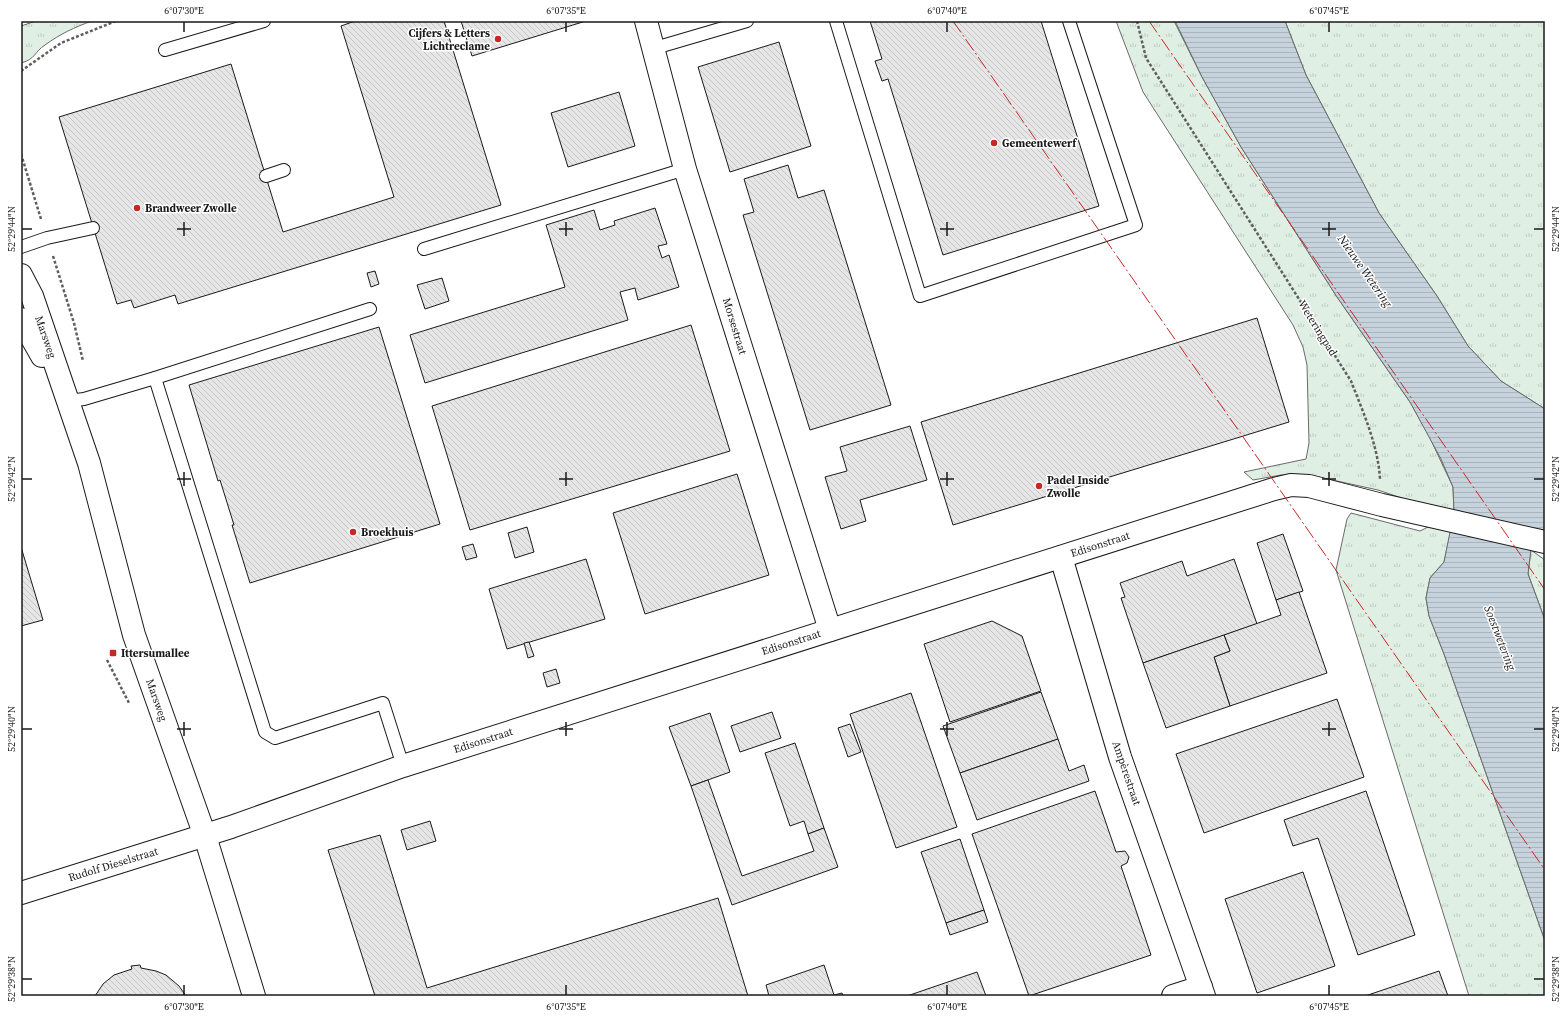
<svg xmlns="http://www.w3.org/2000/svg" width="1566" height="1017" font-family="'Source Serif 4',serif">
	<defs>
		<pattern id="grass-tufts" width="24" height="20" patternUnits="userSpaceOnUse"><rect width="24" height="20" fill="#e0efe3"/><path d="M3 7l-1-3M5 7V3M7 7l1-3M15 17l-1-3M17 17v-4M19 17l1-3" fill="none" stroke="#c0ccc2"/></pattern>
		<pattern id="water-rules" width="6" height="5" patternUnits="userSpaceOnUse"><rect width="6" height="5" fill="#c6d2dc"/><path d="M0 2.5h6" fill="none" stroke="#aab4bc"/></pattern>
		<pattern id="building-back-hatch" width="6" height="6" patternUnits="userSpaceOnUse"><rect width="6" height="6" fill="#e6e6e6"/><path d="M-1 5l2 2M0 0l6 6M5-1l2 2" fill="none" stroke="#c5c5c5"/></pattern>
	</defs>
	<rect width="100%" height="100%" fill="#fff"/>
	<g fill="url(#grass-tufts)" stroke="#6a6a6a">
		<path d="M 36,21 L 92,21 C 75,27 60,34 45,45 C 34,52 36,59 21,63 L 21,26 Z"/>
		<polygon points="1116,21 1174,21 1202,77 1241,147 1337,297 1410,402 1429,436 1453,487 1454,512 1425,506 1378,490 1314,476 1281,475 1253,480 1244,472 1306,459 1309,443 1307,365 1303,347 1293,325 1143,92"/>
		<polygon points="1285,21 1545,21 1545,409 1501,381 1468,346 1437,296 1379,213 1306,75"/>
		<polygon points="1351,513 1420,531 1432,525 1451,530 1444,562 1430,578 1426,598 1429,616 1444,654 1545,941 1545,996 1469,996 1336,570 1347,519"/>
		<polygon points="1531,550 1545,560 1545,620 1528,574"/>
	</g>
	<polygon fill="url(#water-rules)" stroke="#6a6a6a" points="1175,21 1285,21 1306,75 1379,213 1437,296 1468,346 1501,381 1545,409 1545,529 1533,533 1528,574 1545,620 1545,941 1444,654 1429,616 1426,598 1430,578 1444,562 1454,512 1453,487 1441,459 1410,402 1337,297 1241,147 1202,77"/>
	<g fill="url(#building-back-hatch)" stroke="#1a1a1a">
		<polygon points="355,21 444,21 501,205 178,304 175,295 134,308 131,300 117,304 59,117 231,64 283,232 394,197 341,26"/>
		<polygon points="461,21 586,21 472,56"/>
		<polygon points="870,21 1041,21 1099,206 943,255 888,79 882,81 875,61 882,59"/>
		<polygon points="779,42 811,146 730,172 698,67"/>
		<polygon points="619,92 635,146 568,167 551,113"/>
		<polygon points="788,165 798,198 824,190 891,405 810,430 743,215 754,212 744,179"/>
		<polygon points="655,208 667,244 658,246 662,258 669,255 679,287 638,300 635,288 620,292 628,320 425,383 410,335 565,287 546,225 594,210 600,230 615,225 614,221"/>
		<polygon points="375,271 379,284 371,287 367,273"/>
		<polygon points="442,278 449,301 425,309 417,285"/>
		<polygon points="1257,318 1289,422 953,525 921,422"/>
		<polygon points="691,325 730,451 470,530 432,406"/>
		<polygon points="379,327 440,524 250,583 232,525 234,525 220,480 218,481 189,385"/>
		<polygon points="910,426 927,480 860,500 866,521 841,529 825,477 847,471 840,447"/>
		<polygon points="737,474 769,575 645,614 613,513"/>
		<polygon points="527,527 534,552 515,558 508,533"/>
		<polygon points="1283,534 1303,591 1276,600 1257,543"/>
		<polygon points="473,544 477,557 466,560 462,547"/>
		<polygon points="21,547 43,620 21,626"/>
		<polygon points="586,559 605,619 507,649 489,589"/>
		<polygon points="1234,559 1257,624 1143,663 1121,598 1125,597 1120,583 1182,561 1187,576"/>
		<polygon points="1299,592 1327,673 1230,706 1214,657 1230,651 1224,635 1281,615 1276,600"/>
		<polygon points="992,621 1022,636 1041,691 950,722 924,644"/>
		<polygon points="1224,635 1230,651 1214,657 1230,706 1166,728 1143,663"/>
		<polygon points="529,642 534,656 528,658 524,643"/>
		<polygon points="556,669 560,683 547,687 543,673"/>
		<polygon points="1041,692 1058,739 960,773 943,726"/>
		<polygon points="911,693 957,827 896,848 850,714"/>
		<polygon points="1337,699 1364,777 1204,833 1176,754"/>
		<polygon points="772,712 781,738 740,752 731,726"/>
		<polygon points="710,713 730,772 691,786 669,727"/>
		<polygon points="850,724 861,752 848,757 838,728"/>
		<polygon points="1058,739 1069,771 1084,765 1089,781 977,820 960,773"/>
		<polygon points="795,743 824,828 808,834 804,821 790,826 765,753"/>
		<polygon points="708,780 742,876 814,851 808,834 824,828 838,867 732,905 691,786"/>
		<polygon points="1095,791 1116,852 1125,851 1129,857 1127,863 1121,866 1151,955 1029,996 972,834"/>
		<polygon points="1366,791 1415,935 1358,955 1318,838 1293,846 1284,820"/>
		<polygon points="430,821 436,841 407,850 401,830"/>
		<polygon points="380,835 427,988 718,898 748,996 375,996 328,850"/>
		<polygon points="960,839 984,910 946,923 921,852"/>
		<polygon points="1303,872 1335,966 1257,993 1225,899"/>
		<polygon points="984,910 988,922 950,935 946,923"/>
		<polygon points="140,965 141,968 156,971 166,975 179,986 186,996 95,996 103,984 114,975 132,969 131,966"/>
		<polygon points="824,965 834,995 842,993 843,996 769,996 766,985"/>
		<polygon points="1439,971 1448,996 1365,996"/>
		<polygon points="977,972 986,996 907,996"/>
	</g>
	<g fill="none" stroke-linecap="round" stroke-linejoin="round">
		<defs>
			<g id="lane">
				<polyline points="836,21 920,296 1136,225 1069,21"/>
				<polyline points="655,48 747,21"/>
				<polyline points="165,50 264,21"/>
				<polyline points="266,176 284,170"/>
				<polyline points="21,247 47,238 93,228"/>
				<polyline points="424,249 685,169"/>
				<polyline points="155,378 265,732 275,738 383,703 403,766"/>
				<polyline points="68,401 84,399 155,378 370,309"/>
			</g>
			<g id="street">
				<polyline points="646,21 685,169 830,630"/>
				<polyline points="1061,557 1120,757 1204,996"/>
				<polyline points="21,893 231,827 403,766 1274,489 1291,485 1309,486 1382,505 1545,542"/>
				<polyline points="1173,996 1201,987"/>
			</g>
			<g id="secondary">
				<polyline points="21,275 32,296 89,463 134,635 205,836 254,996"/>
				<polyline points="21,319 42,356"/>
			</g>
		</defs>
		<use href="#lane" stroke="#1a1a1a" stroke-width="14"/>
		<use href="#street" stroke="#1a1a1a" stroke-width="24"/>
		<use href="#secondary" stroke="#1a1a1a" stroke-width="24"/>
		<g stroke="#5f5f5f" stroke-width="2.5" stroke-dasharray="3 2" stroke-linecap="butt">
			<path d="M 1137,21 L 1146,58 L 1351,381 C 1363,412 1378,445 1380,479"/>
			<polyline points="21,71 61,43 116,21"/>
			<polyline points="21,154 41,219"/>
			<polyline points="53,256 74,323 83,361"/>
			<polyline points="107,660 129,703"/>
		</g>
		<use href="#lane" stroke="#fff" stroke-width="12"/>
		<use href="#street" stroke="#fff" stroke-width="22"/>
		<use href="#secondary" stroke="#fff" stroke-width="22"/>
		<g stroke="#c62828" stroke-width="1" stroke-dasharray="14 3 2 3" stroke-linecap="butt">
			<polyline points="953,21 1545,870"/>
			<polyline points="1149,21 1545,590"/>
		</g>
	</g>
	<path fill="none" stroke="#1a1a1a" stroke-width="1.5" d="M 184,22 L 184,32M 566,22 L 566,32M 947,22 L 947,32M 1329,22 L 1329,32M 184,222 L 184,236M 566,222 L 566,236M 947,222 L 947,236M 1329,222 L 1329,236M 22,229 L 32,229M 177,229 L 191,229M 559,229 L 573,229M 940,229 L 954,229M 1322,229 L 1336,229M 1534,229 L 1544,229M 184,472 L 184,486M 566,472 L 566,486M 947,472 L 947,486M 1329,472 L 1329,486M 22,479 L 32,479M 177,479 L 191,479M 559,479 L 573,479M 940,479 L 954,479M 1322,479 L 1336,479M 1534,479 L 1544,479M 184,722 L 184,736M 566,722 L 566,736M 947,722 L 947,736M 1329,722 L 1329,736M 22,729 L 32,729M 177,729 L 191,729M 559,729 L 573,729M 940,729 L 954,729M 1322,729 L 1336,729M 1534,729 L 1544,729M 22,979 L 32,979M 1534,979 L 1544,979M 184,985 L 184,995M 566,985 L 566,995M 947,985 L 947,995M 1329,985 L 1329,995"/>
	<g fill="#c62828" stroke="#fff" stroke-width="1.5">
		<circle cx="498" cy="39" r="4"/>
		<circle cx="994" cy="143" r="4"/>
		<circle cx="137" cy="208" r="4"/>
		<circle cx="1039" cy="486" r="4"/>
		<circle cx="353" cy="532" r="4"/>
		<rect x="109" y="649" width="8" height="8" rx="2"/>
	</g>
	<g text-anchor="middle" stroke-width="3" stroke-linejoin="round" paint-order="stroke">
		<g font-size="11" font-weight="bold" fill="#1a1a1a" stroke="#fff" text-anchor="start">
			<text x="490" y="37" text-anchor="end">Cijfers &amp; Letters<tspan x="490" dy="13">Lichtreclame</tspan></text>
			<text x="1002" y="147">Gemeentewerf</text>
			<text x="145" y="212">Brandweer Zwolle</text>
			<text x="1047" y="484">Padel Inside<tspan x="1047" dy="13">Zwolle</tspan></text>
			<text x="361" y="536">Broekhuis</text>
			<text x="121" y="657">Ittersumallee</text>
		</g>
		<g font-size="11" fill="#1a1a1a" stroke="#fff">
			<text transform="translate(735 326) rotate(73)" y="4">Morsestraat</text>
			<text transform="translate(1318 328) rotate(58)" y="4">Weteringpad</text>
			<text transform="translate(46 337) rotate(71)" y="4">Marsweg</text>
			<text transform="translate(1100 544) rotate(-18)" y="4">Edisonstraat</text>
			<text transform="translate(791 642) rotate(-18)" y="4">Edisonstraat</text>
			<text transform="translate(157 700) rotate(71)" y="4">Marsweg</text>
			<text transform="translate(483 740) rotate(-18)" y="4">Edisonstraat</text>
			<text transform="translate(1127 773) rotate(71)" y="4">Ampèrestraat</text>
			<text transform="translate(113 864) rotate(-17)" y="4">Rudolf Dieselstraat</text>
		</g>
		<g font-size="12" font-style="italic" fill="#1a1a1a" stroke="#fff">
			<text transform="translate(1365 271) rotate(55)" y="4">Nieuwe Wetering</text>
			<text transform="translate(1500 638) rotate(69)" y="4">Soestwetering</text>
		</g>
	</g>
	<rect width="1566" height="1017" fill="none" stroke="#ffffff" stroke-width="44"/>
	<rect x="22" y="22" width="1522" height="973" fill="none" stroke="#1a1a1a" stroke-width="1.5"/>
	<g font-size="10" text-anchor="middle" fill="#1a1a1a">
		<text x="184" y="14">6°07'30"E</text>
		<text x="566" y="14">6°07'35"E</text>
		<text x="947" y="14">6°07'40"E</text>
		<text x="1329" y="14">6°07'45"E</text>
		<text transform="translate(11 229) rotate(-90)" y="4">52°29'44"N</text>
		<text transform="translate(1555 229) rotate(-90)" y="4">52°29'44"N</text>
		<text transform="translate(11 479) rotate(-90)" y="4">52°29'42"N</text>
		<text transform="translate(1555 479) rotate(-90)" y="4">52°29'42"N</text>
		<text transform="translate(11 729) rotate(-90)" y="4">52°29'40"N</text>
		<text transform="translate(1555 729) rotate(-90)" y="4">52°29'40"N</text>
		<text transform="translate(11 979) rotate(-90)" y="4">52°29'38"N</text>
		<text transform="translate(1555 979) rotate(-90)" y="4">52°29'38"N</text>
		<text x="184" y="1010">6°07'30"E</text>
		<text x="566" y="1010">6°07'35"E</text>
		<text x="947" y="1010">6°07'40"E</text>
		<text x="1329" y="1010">6°07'45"E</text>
	</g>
</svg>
